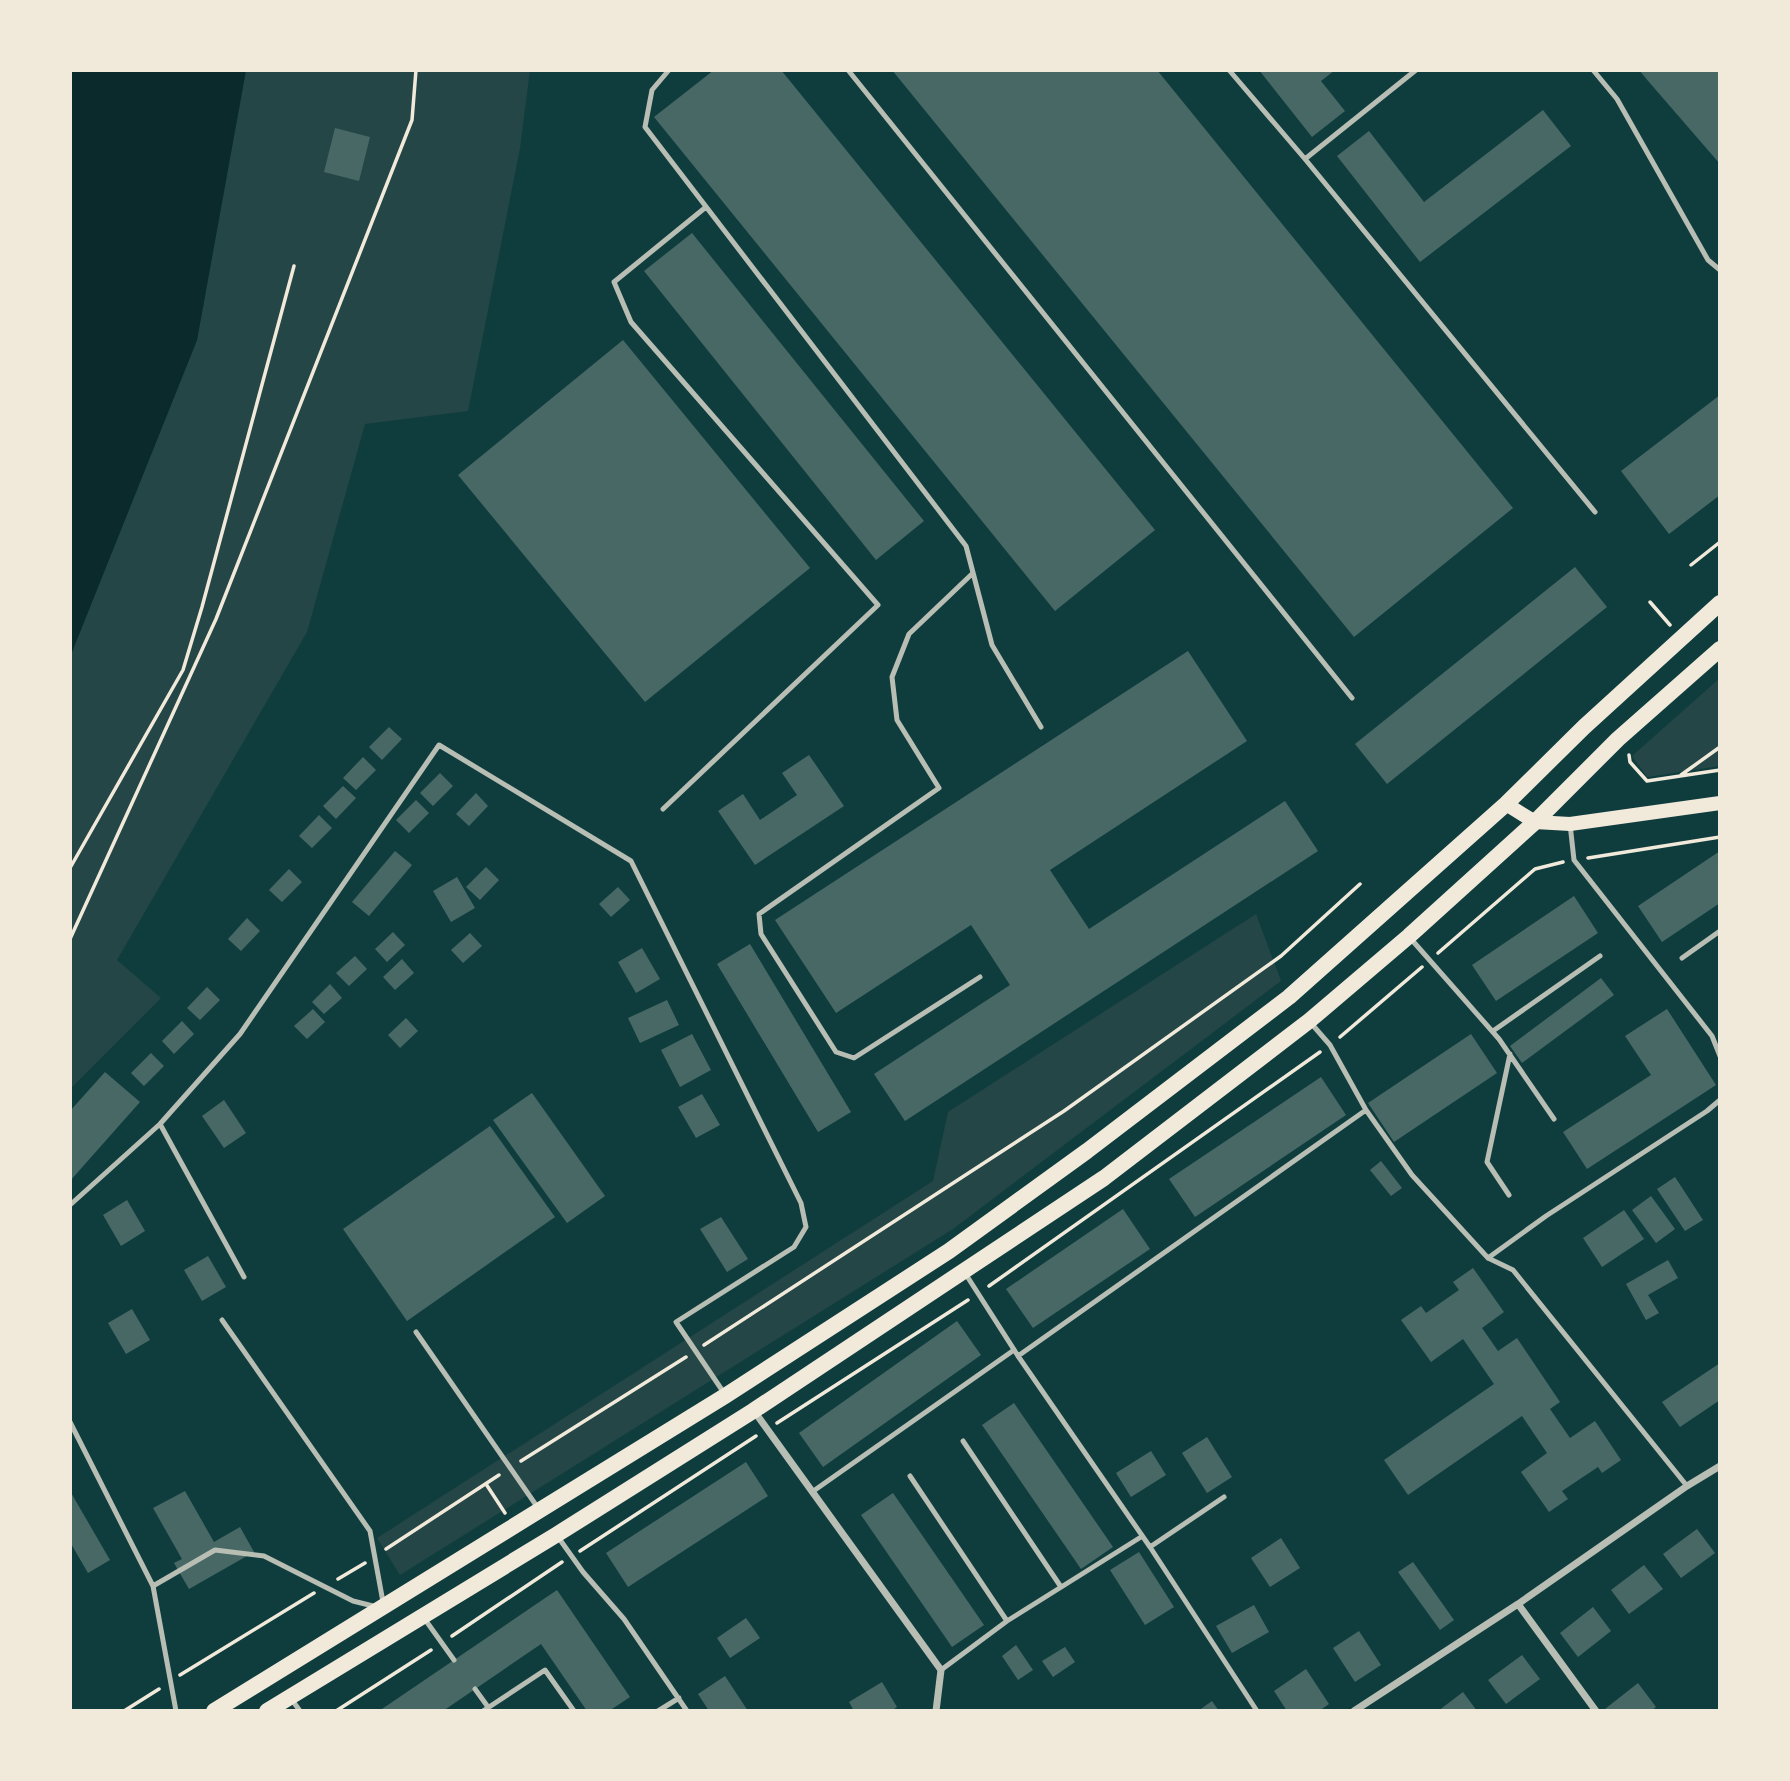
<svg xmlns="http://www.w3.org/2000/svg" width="1790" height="1781" font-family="'Fira Sans Condensed',sans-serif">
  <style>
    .green { fill: #244646 }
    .water { fill: #0a2a2b }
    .building { fill: #486865 }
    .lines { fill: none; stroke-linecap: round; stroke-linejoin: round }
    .path { stroke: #f1e9da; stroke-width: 3.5 }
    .service { stroke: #b8beb3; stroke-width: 5 }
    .minor { stroke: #b8beb3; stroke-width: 7 }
    .secondary { stroke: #f1e9da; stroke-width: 14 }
    .primary { stroke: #f1e9da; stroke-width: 16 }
  </style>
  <rect width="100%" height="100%" fill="#0f3d3e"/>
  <!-- green -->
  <path class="green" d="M246,70H530L520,148L468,411L365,424L307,632L117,960L161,998L70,1089V657L197,340Z
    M1720,678V766L1647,777L1632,756Z
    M1256,914L1281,981L953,1229L400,1575L377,1538L933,1181L948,1112Z"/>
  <!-- water -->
  <path class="water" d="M70,70H246L197,340L70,657Z"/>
  <!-- building -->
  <path class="building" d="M714,70H781L1155,530L1055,611L654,117Z
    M892,70H1157L1513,508L1354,637Z
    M1259,70H1335L1321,81L1345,111L1312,137Z
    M1639,70H1720V164L1649,82Z
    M1543,110L1571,146L1420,262L1337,156L1369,131L1424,202Z
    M335,128L370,137L359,181L324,172Z
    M692,233L924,521L876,560L644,271Z
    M623,340L810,568L645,702L458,475Z
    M1720,395V495L1669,534L1621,471Z
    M1575,567L1607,607L1387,784L1355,744Z
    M1188,651L1247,741L1050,870L1089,929L1285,801L1318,851L905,1121L874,1074L1010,985L971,925L836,1013L775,920Z
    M389,727L402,739L382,760L369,747Z
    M809,755L844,806L755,865L718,811L743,794L760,820L797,795L782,773Z
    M363,757L376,770L356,790L343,778Z
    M440,773L453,786L433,806L420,793Z
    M343,786L356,798L336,819L323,806Z
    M476,793L488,806L469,826L456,814Z
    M416,800L429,813L409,833L396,820Z
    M319,815L332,828L312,848L299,836Z
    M395,851L412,865L369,916L352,902Z
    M1720,851V903L1662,942L1638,906Z
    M486,867L499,880L480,900L466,887Z
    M289,869L302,882L282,902L269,890Z
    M457,877L475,908L451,922L433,891Z
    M618,887L630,900L611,917L599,904Z
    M1574,896L1598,933L1496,1001L1472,965Z
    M247,918L260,931L241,951L228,939Z
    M393,932L405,945L387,962L375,949Z
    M470,933L482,946L463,963L451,950Z
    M750,944L851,1112L818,1132L717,964Z
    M642,948L660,979L636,993L618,962Z
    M355,956L367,969L349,986L336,973Z
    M402,959L414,973L395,990L383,977Z
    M1601,978L1614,995L1522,1063L1510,1046Z
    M330,984L342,998L324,1014L312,1002Z
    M207,987L220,1000L200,1020L187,1008Z
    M667,1000L679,1025L640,1043L628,1018Z
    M313,1009L325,1022L307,1039L294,1026Z
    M1667,1009L1716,1085L1587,1169L1563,1132L1651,1075L1625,1036Z
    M406,1018L418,1031L400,1048L388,1035Z
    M182,1021L194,1034L174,1054L162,1041Z
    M692,1034L711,1070L680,1087L661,1050Z
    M1471,1034L1497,1073L1394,1142L1368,1103Z
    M151,1053L164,1066L144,1086L131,1073Z
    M105,1072L140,1102L70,1181V1111Z
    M1321,1077L1346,1115L1195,1217L1169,1179Z
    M532,1093L605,1196L567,1223L493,1120Z
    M702,1094L720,1125L696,1138L678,1107Z
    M224,1100L246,1133L224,1148L202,1116Z
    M490,1126L555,1217L407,1321L343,1229Z
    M1381,1161L1402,1188L1391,1196L1370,1170Z
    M1675,1177L1703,1220L1685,1231L1657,1189Z
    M1651,1196L1675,1229L1656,1243L1632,1210Z
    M127,1200L145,1231L121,1246L103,1215Z
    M1123,1209L1150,1249L1033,1328L1006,1289Z
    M1624,1210L1644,1239L1602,1267L1583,1238Z
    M721,1217L748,1259L727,1272L700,1229Z
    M208,1256L226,1287L202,1301L184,1270Z
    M1668,1260L1678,1278L1648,1295L1659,1313L1646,1320L1626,1284Z
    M1473,1268L1504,1312L1482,1328L1498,1351L1517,1338L1560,1402L1550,1409L1570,1438L1595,1421L1621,1460L1602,1473L1598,1467L1562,1491L1568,1499L1549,1512L1521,1472L1547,1453L1522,1416L1408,1495L1384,1460L1494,1384L1463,1339L1431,1362L1401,1320L1421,1306L1426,1313L1459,1290L1453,1282Z
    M132,1309L150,1340L126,1354L108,1323Z
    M957,1321L981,1355L823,1467L799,1433Z
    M1720,1363V1400L1680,1427L1662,1402Z
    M1014,1403L1113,1547L1081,1569L982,1425Z
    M1207,1437L1232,1477L1207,1493L1182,1453Z
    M1151,1451L1166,1475L1131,1497L1116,1473Z
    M746,1462L768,1496L628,1587L606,1553Z
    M70,1491L110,1560L88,1573L70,1542Z
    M185,1491L214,1542L240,1527L254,1552L189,1589L174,1563L182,1559L153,1508Z
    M893,1493L984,1625L952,1647L861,1515Z
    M1697,1529L1715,1553L1681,1578L1663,1554Z
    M1281,1538L1300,1568L1270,1587L1251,1558Z
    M1139,1552L1174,1607L1145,1625L1110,1570Z
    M1413,1562L1454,1620L1440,1630L1398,1572Z
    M1644,1565L1663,1589L1629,1614L1611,1590Z
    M557,1590L630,1697L609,1711H587L541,1644L443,1711H379Z
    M1254,1605L1269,1632L1232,1653L1216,1626Z
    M1593,1607L1611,1631L1578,1657L1560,1633Z
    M746,1618L760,1638L730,1658L717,1638Z
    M1359,1631L1381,1665L1355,1682L1333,1648Z
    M1016,1645L1033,1670L1018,1680L1002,1656Z
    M1065,1647L1075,1662L1053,1677L1042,1661Z
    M1522,1655L1540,1679L1506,1704L1488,1680Z
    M1306,1669L1329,1704L1319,1711H1287L1274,1691Z
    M725,1676L748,1711H709L698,1694Z
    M882,1682L897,1707L891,1711H854L849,1702Z
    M1638,1683L1656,1707L1651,1711H1606L1605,1709Z
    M1463,1692L1477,1711H1438Z
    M1212,1701L1219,1711H1198Z"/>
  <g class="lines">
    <!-- path -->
    <path class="path" d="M1691,565L1720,542
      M1650,602L1670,625
      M1629,755L1630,762L1647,781L1720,770
      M1681,775L1720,747
      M1588,858L1720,837
      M70,868L183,670L202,607L294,266
      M70,939L216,619L412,120L416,70
      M1438,953L1535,869L1563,862
      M1340,1037L1422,967
      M989,1286L1320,1052
      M704,1345L1064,1111L1281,956L1360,884
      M777,1423L968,1300
      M521,1461L686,1357
      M486,1484L505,1513
      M386,1549L499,1475
      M580,1551L756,1436
      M338,1579L365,1563
      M452,1636L562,1562
      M180,1675L314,1593
      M124,1711L159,1689
      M336,1711L431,1650"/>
    <!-- service -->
    <path class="service" d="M669,70L652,90L645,127L966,546L992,645L1041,727
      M848,70L1352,698
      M1229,70L1305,159L1416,70
      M1593,70L1617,99L1708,260L1720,270
      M1305,159L1595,512
      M973,573L909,634L892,677L897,720L939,788L759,914L761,934L836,1052L854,1058L980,977
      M663,809L878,605L631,322L614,282L706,207
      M1570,824L1574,860L1712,1036L1720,1056
      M1411,939L1499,1039L1554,1119
      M1682,958L1720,931
      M1310,1022L1330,1045L1366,1110L1412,1175L1488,1258L1513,1270L1687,1486
      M1493,1031L1600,956
      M160,1124L244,1277
      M1509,1195L1487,1162L1510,1054
      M70,1205L160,1124L240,1034L439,745L631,861L801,1203L806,1227L794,1247L676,1322L724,1393
      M1488,1258L1546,1216L1707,1111L1720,1100
      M965,1273L1018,1356L1150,1547L1257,1711
      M222,1320L370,1531L383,1602
      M416,1332L538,1508
      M1018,1356L1366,1110
      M70,1422L153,1586L176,1711
      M963,1441L1061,1587
      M910,1476L1007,1621
      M812,1492L1014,1350
      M558,1537L583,1572L624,1619L687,1711
      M1150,1547L1224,1497
      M153,1586L215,1550L264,1556L353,1601L377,1607
      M424,1618L454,1660
      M941,1670L1007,1621L1141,1537
      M475,1689L488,1707
      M292,1700L300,1711
      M483,1711L545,1670L574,1711
      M658,1711L679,1698"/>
    <!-- minor -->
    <path class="minor" d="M754,1411L941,1670L936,1711
      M1518,1604L1596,1711
      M1354,1711L1518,1604L1687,1486L1720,1466"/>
    <!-- secondary -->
    <path class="secondary" d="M1506,804L1535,822L1570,824L1720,803"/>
    <!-- primary -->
    <path class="primary" d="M214,1711L725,1396L949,1251L1087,1151L1289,997L1506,804L1584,727L1720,603
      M267,1711L556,1535L753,1411L1104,1178L1309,1021L1409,936L1535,822L1618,739L1720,649"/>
  </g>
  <!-- border -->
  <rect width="1790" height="1781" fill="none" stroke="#f1e9da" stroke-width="144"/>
</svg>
